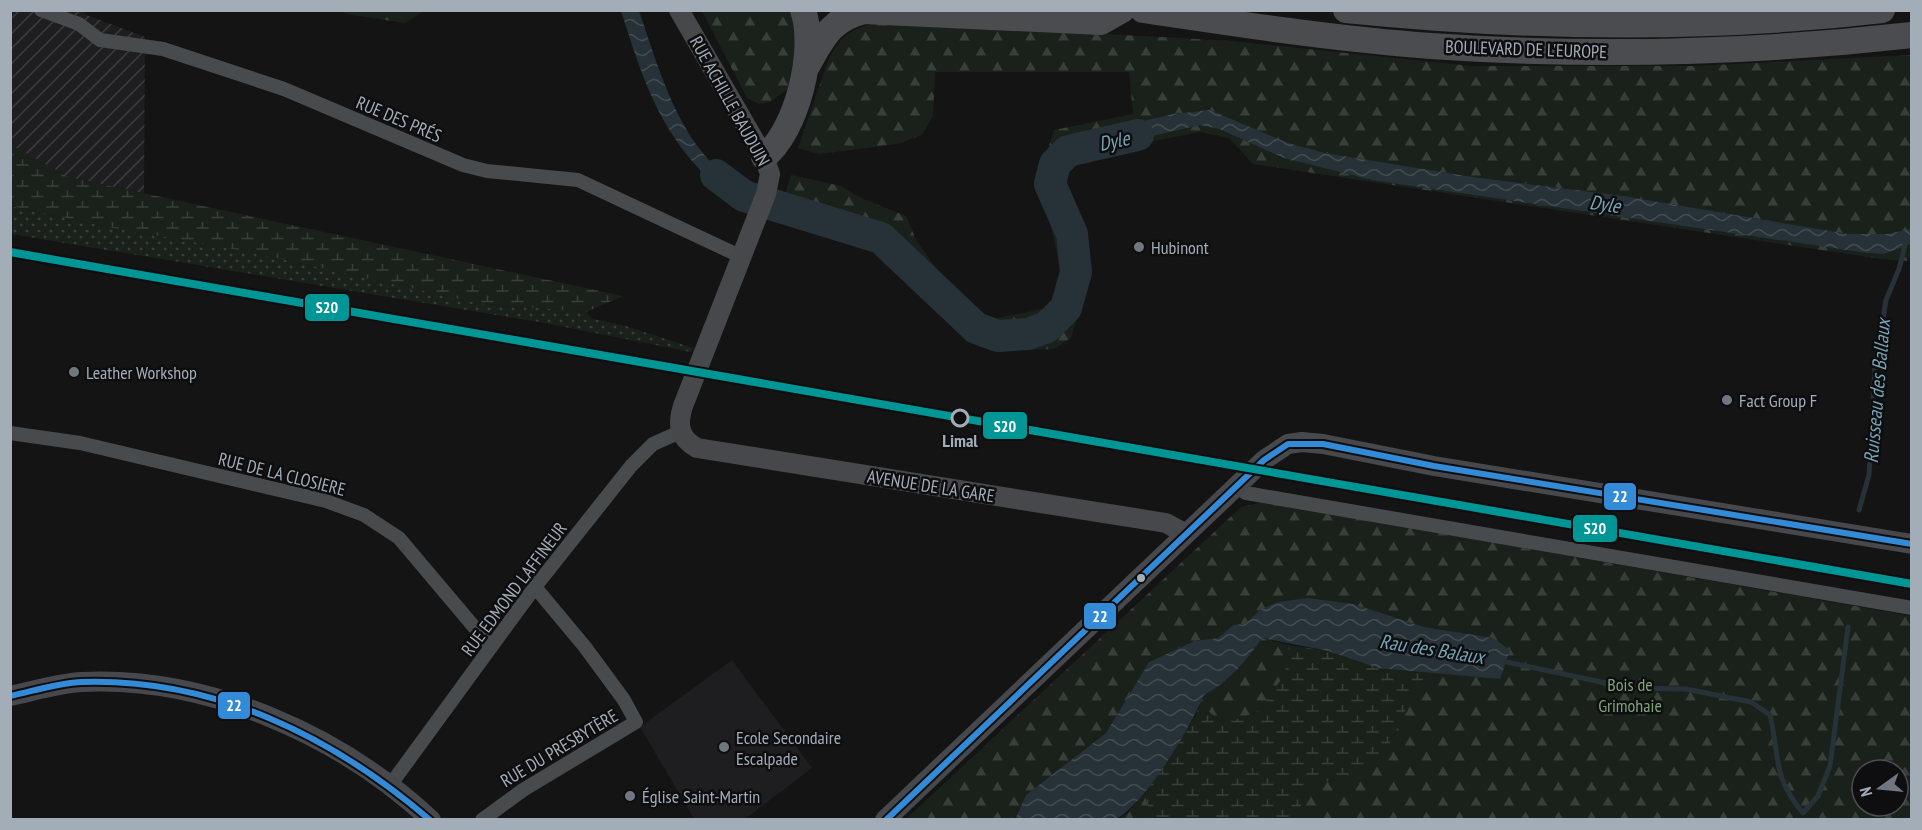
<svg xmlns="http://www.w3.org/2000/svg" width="1922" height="830" font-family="'PT Sans Narrow',sans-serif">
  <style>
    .built { fill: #1e1e20 }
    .industrial { fill: url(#industrial-furrows) }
    .grass { fill: url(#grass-dots) }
    .forest { fill: url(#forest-firs); fill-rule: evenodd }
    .wetland { fill: url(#wetland-marsh) }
    .water { fill: url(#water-waves) }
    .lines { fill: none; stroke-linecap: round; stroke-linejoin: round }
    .stream { stroke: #263237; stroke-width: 5 }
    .river { stroke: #263237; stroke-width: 32 }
    .street { stroke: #484b4d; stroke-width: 14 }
    .secondary { stroke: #46484b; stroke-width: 20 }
    .highway { stroke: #4a4c4f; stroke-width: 26 }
    .bus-1-casing { stroke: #0e0e10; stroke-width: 10 }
    .bus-1 { stroke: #338bd7; stroke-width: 6 }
    .rail-1-casing { stroke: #0e0e10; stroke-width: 12 }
    .rail-1 { stroke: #009696; stroke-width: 8 }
    .poi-dot { fill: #71777e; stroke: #0e0e10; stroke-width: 2 }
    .stop-dot { fill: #0e0e10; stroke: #a3adb7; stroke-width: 3 }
    .bus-dot { fill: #a3adb7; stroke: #0e0e10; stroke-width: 2 }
    .labels { text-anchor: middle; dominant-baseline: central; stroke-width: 5; stroke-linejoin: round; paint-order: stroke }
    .street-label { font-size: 18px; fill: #a3adb7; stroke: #0e0e10 }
    .poi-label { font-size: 18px; fill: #a3adb7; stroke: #0e0e10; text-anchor: start }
    .stop-label { font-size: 18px; font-weight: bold; fill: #a3adb7; stroke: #0e0e10 }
    .park-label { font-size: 18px; fill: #7ea378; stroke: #0e0e10 }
    .water-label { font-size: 20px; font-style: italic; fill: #77a4b5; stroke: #0e0e10 }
    .line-badge { stroke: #0e0e10; stroke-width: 2 }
    .badge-label { font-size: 16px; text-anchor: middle; font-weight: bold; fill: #fff }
  </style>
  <defs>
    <pattern id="industrial-furrows" width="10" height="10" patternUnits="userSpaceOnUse" patternTransform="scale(1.5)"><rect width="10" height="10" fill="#1e1e20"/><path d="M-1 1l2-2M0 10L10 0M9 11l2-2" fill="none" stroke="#3c3c3e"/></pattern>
    <pattern id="grass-dots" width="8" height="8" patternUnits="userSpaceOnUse" patternTransform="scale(1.5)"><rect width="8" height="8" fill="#1a211a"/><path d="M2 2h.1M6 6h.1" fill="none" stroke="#383f39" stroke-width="1.8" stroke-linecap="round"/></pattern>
    <pattern id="forest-firs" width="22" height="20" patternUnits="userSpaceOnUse" patternTransform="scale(1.5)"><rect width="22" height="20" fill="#1a211a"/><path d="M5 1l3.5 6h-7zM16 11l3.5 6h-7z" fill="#383f39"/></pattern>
    <pattern id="wetland-marsh" width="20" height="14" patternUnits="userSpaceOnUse" patternTransform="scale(1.5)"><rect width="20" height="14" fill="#1a211a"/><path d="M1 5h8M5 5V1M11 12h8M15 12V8" fill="none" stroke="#383f39"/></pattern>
    <pattern id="water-waves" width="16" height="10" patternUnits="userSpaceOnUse" patternTransform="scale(1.5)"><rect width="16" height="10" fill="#263237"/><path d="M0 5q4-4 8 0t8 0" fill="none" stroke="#424d52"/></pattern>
  </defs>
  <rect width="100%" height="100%" fill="#141414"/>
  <!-- built -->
  <path class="built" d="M732,660L812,768L745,819H694L640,727Z"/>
  <!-- industrial -->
  <path class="industrial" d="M11,11H85L84,14L145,37L144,193L68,177L11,145Z"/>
  <!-- grass -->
  <path class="grass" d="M10,206L108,227L250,252L477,303L586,312L593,319L626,326L693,348L691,352L545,323L11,234Z"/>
  <!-- forest -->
  <path class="forest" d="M341,11H424L405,23L346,14Z
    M702,11H796L802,43L788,89L770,102L759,104L747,98Z
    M889,22L1232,41L1471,66H1695L1911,55V229L1886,234H1848L1624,196L1473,177L1325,153L1288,143L1210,110L1173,114L1100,131L1097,149L1200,125L1219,129L1284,158L1372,180L1867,253L1884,254L1911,244V257L1907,261L1881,259L1253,164L1229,138L1200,132L1107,150L1068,168L1062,184L1086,286L1071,338L1054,349L1026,350L996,347L972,335L887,255L777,222L791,175L841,186L861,198L906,216L916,240L945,281L952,296L988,320L1043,309L1061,298L1062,278L1040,174L1054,130L1133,114L1129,72H935L933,116L922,135L897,144L819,154L798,148C805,128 811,109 818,90C832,48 839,25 889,22Z
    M1263,502L1911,616V819H1301V801L1315,785L1366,770L1384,755L1416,689L1429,672L1500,679L1493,638L1424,627L1394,618L1261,609L1245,624L1233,625L1218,638L1194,641L1149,662L1106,733L1026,795L1014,819L905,820L1241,507ZM1862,770H1898V806H1862Z
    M1262,638L1288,645V663L1281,680L1259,711L1241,718L1221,721L1202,707L1204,695C1228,683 1247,660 1262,638Z
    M1144,793L1148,805L1145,819L1116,820L1128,813Z"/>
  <!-- wetland -->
  <path class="wetland" d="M11,145L68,177L623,296L586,312L477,303L250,252L108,227L11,206Z
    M1288,645L1328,651L1378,668L1429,672L1416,689L1384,755L1366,770L1315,785L1301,801V819H1145L1148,805L1144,793L1195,717L1204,695L1202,707L1221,721L1241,718L1259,711L1281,680L1288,663Z"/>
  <!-- water -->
  <path class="water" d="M621,11H639C662,77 683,161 753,192L749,205C732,202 719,189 707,177C657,127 642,76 621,11Z
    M1210,110L1288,143L1325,153L1473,177L1624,196L1848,234H1886L1911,229V244L1884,254L1867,253L1372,180L1284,158L1219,129L1200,125L1096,149L1100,131L1173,114Z
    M1307,598L1353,604L1424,627L1493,638L1510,650L1500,679L1378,668L1328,651L1262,638C1247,660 1229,682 1204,695C1190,728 1146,803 1116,819H1015L1026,795L1106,733L1149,662L1194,641L1218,638L1233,625L1245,624L1261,609L1279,602Z"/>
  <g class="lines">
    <!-- stream -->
    <path class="stream" d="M1859,510L1869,475L1875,368L1886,300L1899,269L1906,241
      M1502,661L1629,688L1686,689L1751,702L1770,715C1780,758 1772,776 1803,813L1818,796L1830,766L1848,627"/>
    <!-- river -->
    <path class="river" d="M716,175L744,196L881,238L976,328L998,336L1028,334L1047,327L1066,308L1076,272L1072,234L1050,184L1055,164L1068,151L1138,135"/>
    <!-- street -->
    <path class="street" d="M41,10L79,24L100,40L163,49L284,89L463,165L487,171L578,180L742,257
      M10,433L80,443L326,501L364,515L399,538L491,647
      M1236,487L1246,493L1912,608
      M391,784L535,587L631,466L653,444L680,432
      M482,820L523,790L636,722L624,700L585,647L535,587"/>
    <!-- secondary -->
    <path class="secondary" d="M679,10L764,157L770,174L766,194L683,406C677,425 679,438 697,448L1166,523L1186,534
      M10,696C34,691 59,683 82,682C208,676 340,735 431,820
      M885,820L1264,460L1288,444L1302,442L1323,444L1434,466L1912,544"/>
    <!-- highway -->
    <path class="highway" d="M1143,10C1238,24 1334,39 1431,46C1591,57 1752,53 1912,35
      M1346,10C1524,28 1704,31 1882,10
      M806,68C822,40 830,19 864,11L1101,22L1122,10
      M764,157C797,131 817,50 803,10"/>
    <!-- bus-1 casing -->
    <g class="bus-1-casing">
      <path id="bus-1" d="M10,696C34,691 58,683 82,682C214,678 332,736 430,820
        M886,820L1264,460L1288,444H1323L1434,466L1912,544"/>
    </g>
    <!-- bus-1 -->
    <use href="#bus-1" class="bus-1"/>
    <!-- rail-1 casing -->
    <g class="rail-1-casing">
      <path id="rail-1" d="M10,252L1912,584"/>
    </g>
    <!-- rail-1 -->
    <use href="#rail-1" class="rail-1"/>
  </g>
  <!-- markers -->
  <g class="poi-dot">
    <circle cx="1139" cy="247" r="6"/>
    <circle cx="74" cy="372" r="6"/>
    <circle cx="1727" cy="400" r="6"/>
    <circle cx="724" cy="747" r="6"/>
    <circle cx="630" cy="796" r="6"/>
  </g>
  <circle class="stop-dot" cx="960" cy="418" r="8"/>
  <circle class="bus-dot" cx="1141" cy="578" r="5"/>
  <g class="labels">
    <!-- street labels -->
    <g class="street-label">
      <text transform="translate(1526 49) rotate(2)">BOULEVARD DE L'EUROPE</text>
      <text transform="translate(730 101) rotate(61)">RUE ACHILLE BAUDUIN</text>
      <text transform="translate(399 119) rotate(23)">RUE DES PRÉS</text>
      <text transform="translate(282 474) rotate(14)">RUE DE LA CLOSIERE</text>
      <text transform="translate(931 486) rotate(9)">AVENUE DE LA GARE</text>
      <text transform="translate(514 589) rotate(-53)">RUE EDMOND LAFFINEUR</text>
      <text transform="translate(559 748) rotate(-31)">RUE DU PRESBYTÈRE</text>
    </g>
    <!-- poi labels -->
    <g class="poi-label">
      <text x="1151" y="247">Hubinont</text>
      <text x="86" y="372">Leather Workshop</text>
      <text x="1739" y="400">Fact Group F</text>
      <text x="736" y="737">Ecole Secondaire<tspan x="736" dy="21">Escalpade</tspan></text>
      <text x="642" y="796">Église Saint-Martin</text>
    </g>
    <!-- stop labels -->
    <g class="stop-label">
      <text x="960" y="440">Limal</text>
    </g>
    <!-- park labels -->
    <g class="park-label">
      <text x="1630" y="684">Bois de<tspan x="1630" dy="21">Grimohaie</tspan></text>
    </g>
    <!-- water labels -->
    <g class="water-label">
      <text transform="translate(1114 141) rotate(-12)">Dyle</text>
      <text transform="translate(1605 204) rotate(8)">Dyle</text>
      <text transform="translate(1877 391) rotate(-85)">Ruisseau des Ballaux</text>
      <text transform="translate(1432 649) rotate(9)">Rau des Balaux</text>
    </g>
  </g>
  <g class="line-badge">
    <rect x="304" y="293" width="46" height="29" rx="6" fill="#009696"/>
    <rect x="982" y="411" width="46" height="29" rx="6" fill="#009696"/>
    <rect x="1603" y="482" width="34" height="29" rx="6" fill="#338bd7"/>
    <rect x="1572" y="514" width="46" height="29" rx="6" fill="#009696"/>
    <rect x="1083" y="602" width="34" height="28" rx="6" fill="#338bd7"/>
    <rect x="217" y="691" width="34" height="29" rx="6" fill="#338bd7"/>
  </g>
  <g class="badge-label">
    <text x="327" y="313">S20</text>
    <text x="1005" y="432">S20</text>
    <text x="1620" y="502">22</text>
    <text x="1595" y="534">S20</text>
    <text x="1100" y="622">22</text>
    <text x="234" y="711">22</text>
  </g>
  <!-- border -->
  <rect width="1922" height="830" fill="none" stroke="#a3adb7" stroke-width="24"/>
  <!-- north arrow -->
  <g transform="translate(1880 788) rotate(255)"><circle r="28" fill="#0e0e10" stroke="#4a4e53" stroke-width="1.5"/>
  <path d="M0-4.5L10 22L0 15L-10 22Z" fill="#71777e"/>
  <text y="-9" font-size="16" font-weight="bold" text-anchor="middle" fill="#a3adb7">N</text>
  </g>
</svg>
